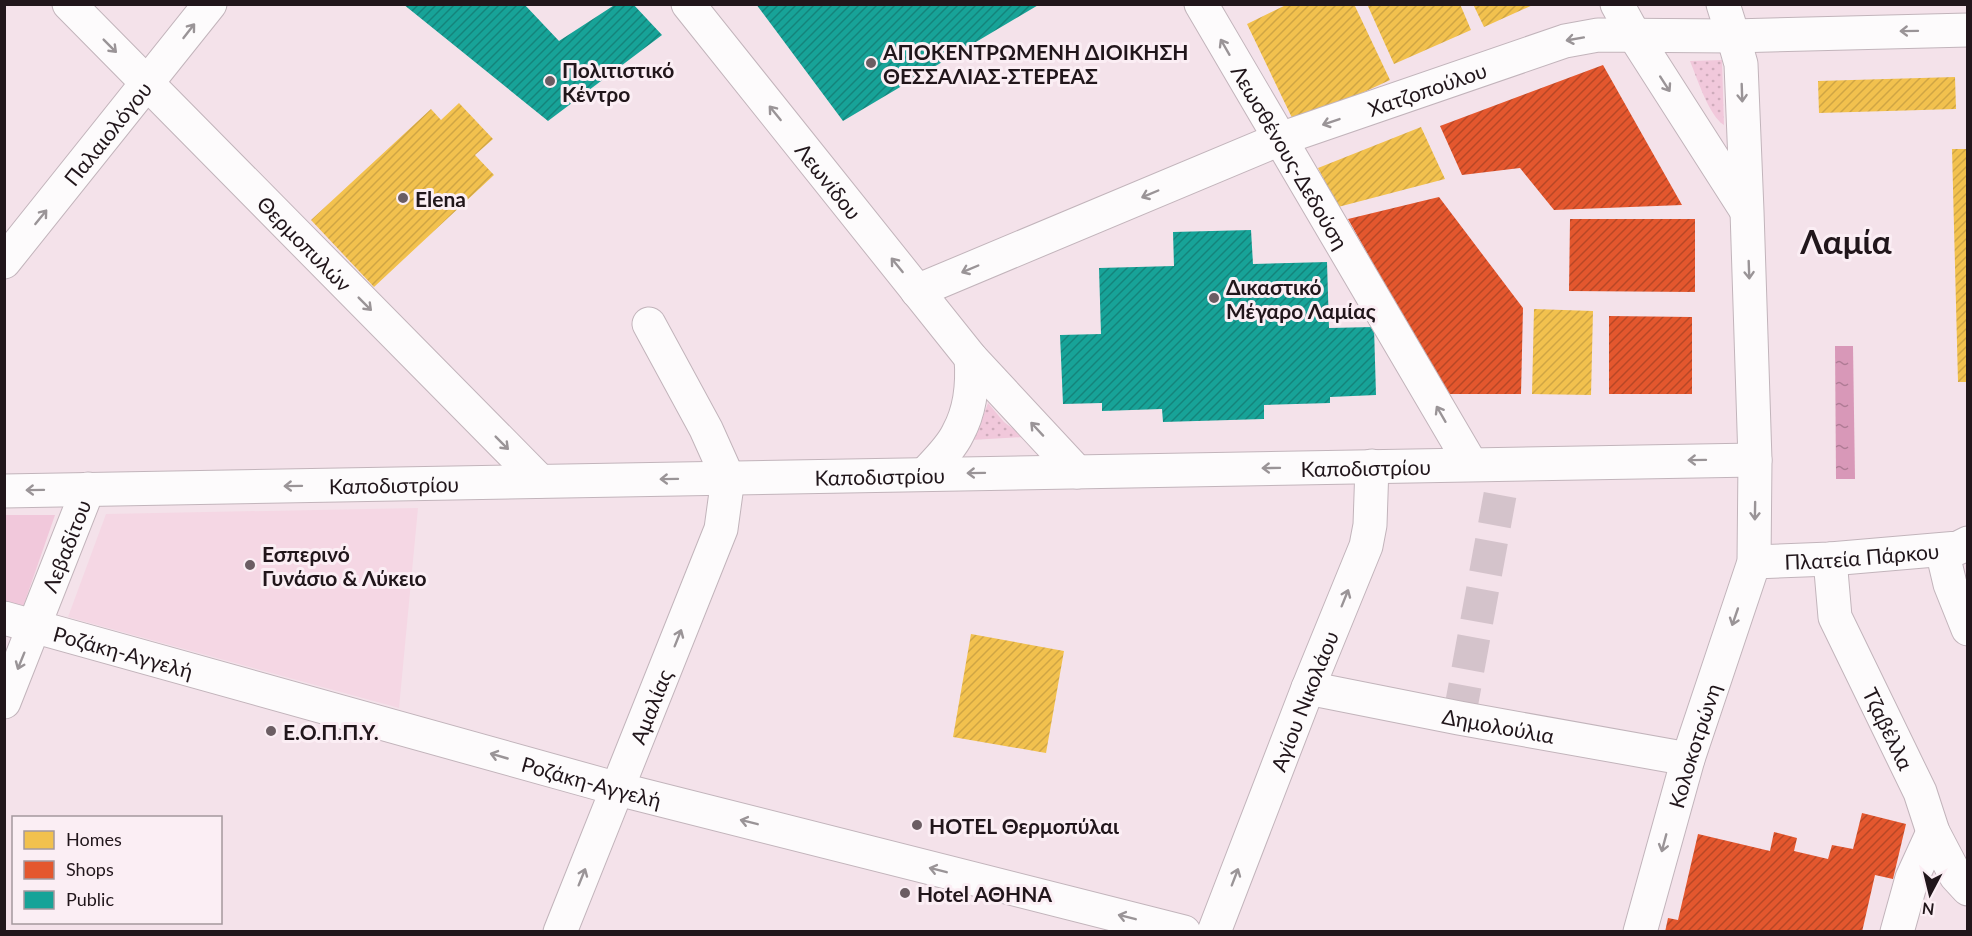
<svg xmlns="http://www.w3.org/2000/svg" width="1972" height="936" font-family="Lato,sans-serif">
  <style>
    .built { fill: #f5d7e4 }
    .grass { fill: url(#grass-dots) }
    .park { fill: #f1c8db }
    .water { fill: url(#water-ripples) }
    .homes { fill: url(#homes-hatch) }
    .shops { fill: url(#shops-hatch) }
    .public { fill: url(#public-hatch) }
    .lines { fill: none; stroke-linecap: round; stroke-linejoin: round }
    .street-tunnel { stroke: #d4c3cb; stroke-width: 33; stroke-dasharray: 33 16; stroke-linecap: butt }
    .street-casing { stroke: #c2b4bb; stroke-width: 35 }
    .secondary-casing { stroke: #c2b4bb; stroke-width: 35 }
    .street { stroke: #fdfbfc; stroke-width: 33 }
    .secondary { stroke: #fdfbfc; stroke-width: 33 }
    .oneway { stroke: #9a9497 }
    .poi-dot { fill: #6b5d63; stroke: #fbeef4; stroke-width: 2 }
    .labels { text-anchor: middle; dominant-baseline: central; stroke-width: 6; stroke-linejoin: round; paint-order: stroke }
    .poi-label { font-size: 21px; font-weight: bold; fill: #21161b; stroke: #fbeef4; text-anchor: start }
    .street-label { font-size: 21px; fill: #21161b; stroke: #fbeef4 }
    .town-label { font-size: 33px; font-weight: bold; fill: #21161b; stroke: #fbeef4 }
  </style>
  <defs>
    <pattern id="grass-dots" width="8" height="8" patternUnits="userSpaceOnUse" patternTransform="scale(1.5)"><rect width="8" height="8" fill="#f1c8db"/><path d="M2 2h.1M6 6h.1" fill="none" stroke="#ceabbb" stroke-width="1.8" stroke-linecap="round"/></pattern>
    <pattern id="water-ripples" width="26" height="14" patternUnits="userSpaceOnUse" patternTransform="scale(1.5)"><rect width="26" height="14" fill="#d898b8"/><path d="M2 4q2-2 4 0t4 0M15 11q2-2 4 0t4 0" fill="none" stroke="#af7b95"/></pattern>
    <pattern id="homes-hatch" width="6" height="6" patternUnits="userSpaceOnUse" patternTransform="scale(1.5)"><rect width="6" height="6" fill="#f2c14e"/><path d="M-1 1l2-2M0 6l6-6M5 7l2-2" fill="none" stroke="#cfa544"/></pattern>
    <pattern id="shops-hatch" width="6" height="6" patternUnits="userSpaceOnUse" patternTransform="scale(1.5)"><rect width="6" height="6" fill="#e4572e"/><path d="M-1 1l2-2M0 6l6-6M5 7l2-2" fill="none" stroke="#b84726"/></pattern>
    <pattern id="public-hatch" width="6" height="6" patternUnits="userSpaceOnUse" patternTransform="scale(1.5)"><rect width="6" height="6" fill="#17a398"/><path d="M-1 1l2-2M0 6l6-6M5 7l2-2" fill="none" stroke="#14847b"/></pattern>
  </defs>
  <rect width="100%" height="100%" fill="#f4e2ea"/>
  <!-- built -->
  <path class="built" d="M418,508L399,708L68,617L106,514Z"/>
  <!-- grass -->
  <path class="grass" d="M1722,60L1724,125C1709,116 1697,78 1690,61Z
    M988,403L1004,422L1024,437L971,440L978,430Z"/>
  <!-- park -->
  <path class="park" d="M5,515H55L22,610L5,606Z"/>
  <!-- water -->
  <path class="water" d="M1835,346H1853L1855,479H1836Z"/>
  <!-- homes -->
  <path class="homes" d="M1288,4H1354L1390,80L1295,124L1247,24Z
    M1367,4H1460L1471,30L1394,64Z
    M1473,4H1535L1484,27Z
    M1955,77L1956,109L1819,113L1818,81Z
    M459,103L493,139L475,155L494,175L374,287L311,220L431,109L441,120Z
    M1421,127L1445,179L1338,207L1318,168Z
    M1952,149H1968V382H1958Z
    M1534,309L1593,311L1591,395L1532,394Z
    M971,634L1064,651L1046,753L953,737Z"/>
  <!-- shops -->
  <path class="shops" d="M1603,65L1682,205L1554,210L1520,168L1462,175L1440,126Z
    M1439,197L1523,308L1521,394H1446L1348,219Z
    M1570,219H1695V292L1569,291Z
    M1609,316L1692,317V394H1609Z
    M1862,813L1906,824L1893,879L1875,875L1862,932H1665L1668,918L1678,920L1698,834L1770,851L1774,832L1797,838L1794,851L1828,859L1832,845L1853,849Z"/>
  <!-- public -->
  <path class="public" d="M403,4H524L559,41L616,4H633L662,35L548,121Z
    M756,4H1040L843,121Z
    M1251,230L1253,264L1327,262L1329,328L1374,327L1376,395L1330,397V403L1264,405V419L1163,422L1162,409L1102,411V403L1063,404L1060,335L1101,334L1099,268L1174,266L1173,232Z"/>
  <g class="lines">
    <!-- street-tunnel -->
    <path class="street-tunnel" d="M1459,718L1500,495"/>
    <!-- street casing -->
    <g class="street-casing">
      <g id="street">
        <path id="s1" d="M1201,4L1471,464"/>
        <path d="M1723,4L1733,36"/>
        <path d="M1942,550L1950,584L1968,629"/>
        <path id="s2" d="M1830,559L1835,617L1920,792L1933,832L1956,876L1968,889"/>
        <path id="s3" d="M1754,562L1830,559L1958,548L1968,543"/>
        <path id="s4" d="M4,618L618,789L1184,932"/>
        <path id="s5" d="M1308,688L1459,718L1688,759"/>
        <path id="s6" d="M4,702L88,489"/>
        <path id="s7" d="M560,932L721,529L728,478L706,429L649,324"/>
        <path id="s8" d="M1214,932L1308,688L1366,546L1370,525L1372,466"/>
        <path d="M1897,932L1912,878L1933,832"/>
      </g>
    </g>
    <!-- secondary casing -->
    <g class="secondary-casing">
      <g id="secondary">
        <path id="s9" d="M69,4L540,481"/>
        <path id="s10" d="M688,4L971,358L1077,472"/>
        <path d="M1617,4L1634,35L1746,210"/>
        <path id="s11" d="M4,262L210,4"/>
        <path id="s12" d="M917,291L1280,139L1565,41L1598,35L1733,36L1968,30"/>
        <path d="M925,474C937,461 951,448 958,433C970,411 973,383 971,358"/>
        <path id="s13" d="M4,491L1755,460"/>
        <path id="s14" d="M1640,932L1688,759L1754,562L1755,460L1747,211L1741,64L1733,36"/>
      </g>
    </g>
    <!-- street -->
    <use href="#street" class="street"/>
    <!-- secondary -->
    <use href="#secondary" class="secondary"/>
  </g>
  <!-- one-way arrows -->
  <defs><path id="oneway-shaft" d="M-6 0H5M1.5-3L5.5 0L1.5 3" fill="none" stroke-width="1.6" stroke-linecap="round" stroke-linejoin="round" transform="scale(1.5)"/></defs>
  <g class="oneway">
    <use href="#oneway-shaft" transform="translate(189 31) rotate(-52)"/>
    <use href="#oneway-shaft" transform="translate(1909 31) rotate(179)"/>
    <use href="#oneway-shaft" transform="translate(1575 39) rotate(170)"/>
    <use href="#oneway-shaft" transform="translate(110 46) rotate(45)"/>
    <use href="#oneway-shaft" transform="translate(1225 47) rotate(-120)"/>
    <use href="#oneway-shaft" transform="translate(1665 84) rotate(57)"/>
    <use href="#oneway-shaft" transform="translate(1742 93) rotate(88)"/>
    <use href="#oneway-shaft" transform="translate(775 113) rotate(-129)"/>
    <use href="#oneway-shaft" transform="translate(1331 122) rotate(161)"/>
    <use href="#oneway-shaft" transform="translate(1150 194) rotate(157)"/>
    <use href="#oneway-shaft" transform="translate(41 217) rotate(-51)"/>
    <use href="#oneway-shaft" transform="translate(897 265) rotate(-129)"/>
    <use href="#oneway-shaft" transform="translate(970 269) rotate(157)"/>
    <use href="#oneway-shaft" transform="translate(1749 270) rotate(88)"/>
    <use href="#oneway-shaft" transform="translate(365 304) rotate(45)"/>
    <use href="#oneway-shaft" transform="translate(1441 414) rotate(-120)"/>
    <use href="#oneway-shaft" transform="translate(1037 429) rotate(-133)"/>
    <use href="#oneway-shaft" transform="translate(502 443) rotate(45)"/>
    <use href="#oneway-shaft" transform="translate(1697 460) rotate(179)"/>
    <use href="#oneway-shaft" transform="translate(1271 468) rotate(179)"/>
    <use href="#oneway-shaft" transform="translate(976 473) rotate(179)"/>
    <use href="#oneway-shaft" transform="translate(669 479) rotate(179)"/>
    <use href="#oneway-shaft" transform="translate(293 486) rotate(179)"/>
    <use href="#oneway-shaft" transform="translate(35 490) rotate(179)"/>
    <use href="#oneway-shaft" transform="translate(1755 511) rotate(91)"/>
    <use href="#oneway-shaft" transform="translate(1345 598) rotate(-68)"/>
    <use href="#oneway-shaft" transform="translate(1735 617) rotate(109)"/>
    <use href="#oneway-shaft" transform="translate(678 638) rotate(-68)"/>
    <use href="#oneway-shaft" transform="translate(21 661) rotate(112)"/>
    <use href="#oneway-shaft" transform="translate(499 756) rotate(-164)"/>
    <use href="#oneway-shaft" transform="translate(749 822) rotate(-166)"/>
    <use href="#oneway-shaft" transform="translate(1664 843) rotate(105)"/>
    <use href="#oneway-shaft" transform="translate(938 870) rotate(-166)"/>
    <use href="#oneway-shaft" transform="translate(582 877) rotate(-68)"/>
    <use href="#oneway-shaft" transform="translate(1235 877) rotate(-69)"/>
    <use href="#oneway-shaft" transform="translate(1127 917) rotate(-166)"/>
  </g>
  <!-- markers -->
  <g class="poi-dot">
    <circle cx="871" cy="63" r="6"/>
    <circle cx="550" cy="81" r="6"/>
    <circle cx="403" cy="198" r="6"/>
    <circle cx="1214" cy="298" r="6"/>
    <circle cx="250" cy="565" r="6"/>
    <circle cx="271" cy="731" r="6"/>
    <circle cx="917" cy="825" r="6"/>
    <circle cx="905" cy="893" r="6"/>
  </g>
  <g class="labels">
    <!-- poi labels -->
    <g class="poi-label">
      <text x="883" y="51">ΑΠΟΚΕΝΤΡΩΜΕΝΗ ΔΙΟΙΚΗΣΗ<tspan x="883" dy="24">ΘΕΣΣΑΛΙΑΣ-ΣΤΕΡΕΑΣ</tspan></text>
      <text x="562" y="69">Πολιτιστικό<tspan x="562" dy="24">Κέντρο</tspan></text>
      <text x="415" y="198">Elena</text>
      <text x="1226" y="286">Δικαστικό<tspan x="1226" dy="24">Μέγαρο Λαμίας</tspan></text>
      <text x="262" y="553">Εσπερινό<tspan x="262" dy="24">Γυνάσιο &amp; Λύκειο</tspan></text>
      <text x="283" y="731">Ε.Ο.Π.Π.Υ.</text>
      <text x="929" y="825">HOTEL Θερμοπύλαι</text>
      <text x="917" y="893">Hotel ΑΘΗΝΑ</text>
    </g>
    <!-- street labels -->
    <g class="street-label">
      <text stroke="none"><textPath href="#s12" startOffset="549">Χατζοπούλου</textPath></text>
      <text stroke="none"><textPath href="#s11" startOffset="165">Παλαιολόγου</textPath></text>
      <text stroke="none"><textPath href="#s1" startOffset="177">Λεωσθένους-Δεδούση</textPath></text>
      <text stroke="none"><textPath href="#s10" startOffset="226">Λεωνίδου</textPath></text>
      <text stroke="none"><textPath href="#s9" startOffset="336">Θερμοπυλών</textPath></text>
      <text stroke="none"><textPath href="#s13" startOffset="1362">Καποδιστρίου</textPath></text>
      <text stroke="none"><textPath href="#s13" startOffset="876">Καποδιστρίου</textPath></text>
      <text stroke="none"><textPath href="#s13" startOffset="390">Καποδιστρίου</textPath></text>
      <text stroke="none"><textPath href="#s6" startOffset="168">Λεβαδίτου</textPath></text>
      <text stroke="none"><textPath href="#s3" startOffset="108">Πλατεία Πάρκου</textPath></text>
      <text stroke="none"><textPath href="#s4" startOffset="124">Ροζάκη-Αγγελή</textPath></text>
      <text stroke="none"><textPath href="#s8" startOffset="248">Αγίου Νικολάου</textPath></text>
      <text stroke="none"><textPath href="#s7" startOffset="243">Αμαλίας</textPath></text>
      <text stroke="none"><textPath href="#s5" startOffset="194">Δημολούλια</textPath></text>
      <text stroke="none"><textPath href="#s2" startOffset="182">Τζαβέλλα</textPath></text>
      <text stroke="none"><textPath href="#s14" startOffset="194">Κολοκοτρώνη</textPath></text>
      <text stroke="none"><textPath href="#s4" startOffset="610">Ροζάκη-Αγγελή</textPath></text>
    </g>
    <!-- town labels -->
    <g class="town-label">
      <text x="1846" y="241">Λαμία</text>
    </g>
  </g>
  <!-- border -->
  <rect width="1972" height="936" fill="none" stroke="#21161b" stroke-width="12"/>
  <!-- legend -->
  <rect x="12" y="816" width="210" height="108" fill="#fbeef4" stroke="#a4989d" stroke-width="1.5"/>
  <rect x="24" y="831" width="30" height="18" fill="#f2c14e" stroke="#a4989d" stroke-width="1.5"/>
  <text x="66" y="846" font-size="18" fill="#21161b">Homes</text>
  <rect x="24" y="861" width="30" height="18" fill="#e4572e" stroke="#a4989d" stroke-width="1.5"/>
  <text x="66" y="876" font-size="18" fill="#21161b">Shops</text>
  <rect x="24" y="891" width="30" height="18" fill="#17a398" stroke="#a4989d" stroke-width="1.5"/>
  <text x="66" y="906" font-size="18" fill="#21161b">Public</text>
  <!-- north arrow -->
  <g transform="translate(1930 894) rotate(187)" stroke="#fbeef4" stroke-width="4.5" paint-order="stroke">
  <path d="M0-4.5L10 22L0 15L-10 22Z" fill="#21161b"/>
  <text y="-9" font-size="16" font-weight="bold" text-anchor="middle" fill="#21161b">N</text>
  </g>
</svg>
